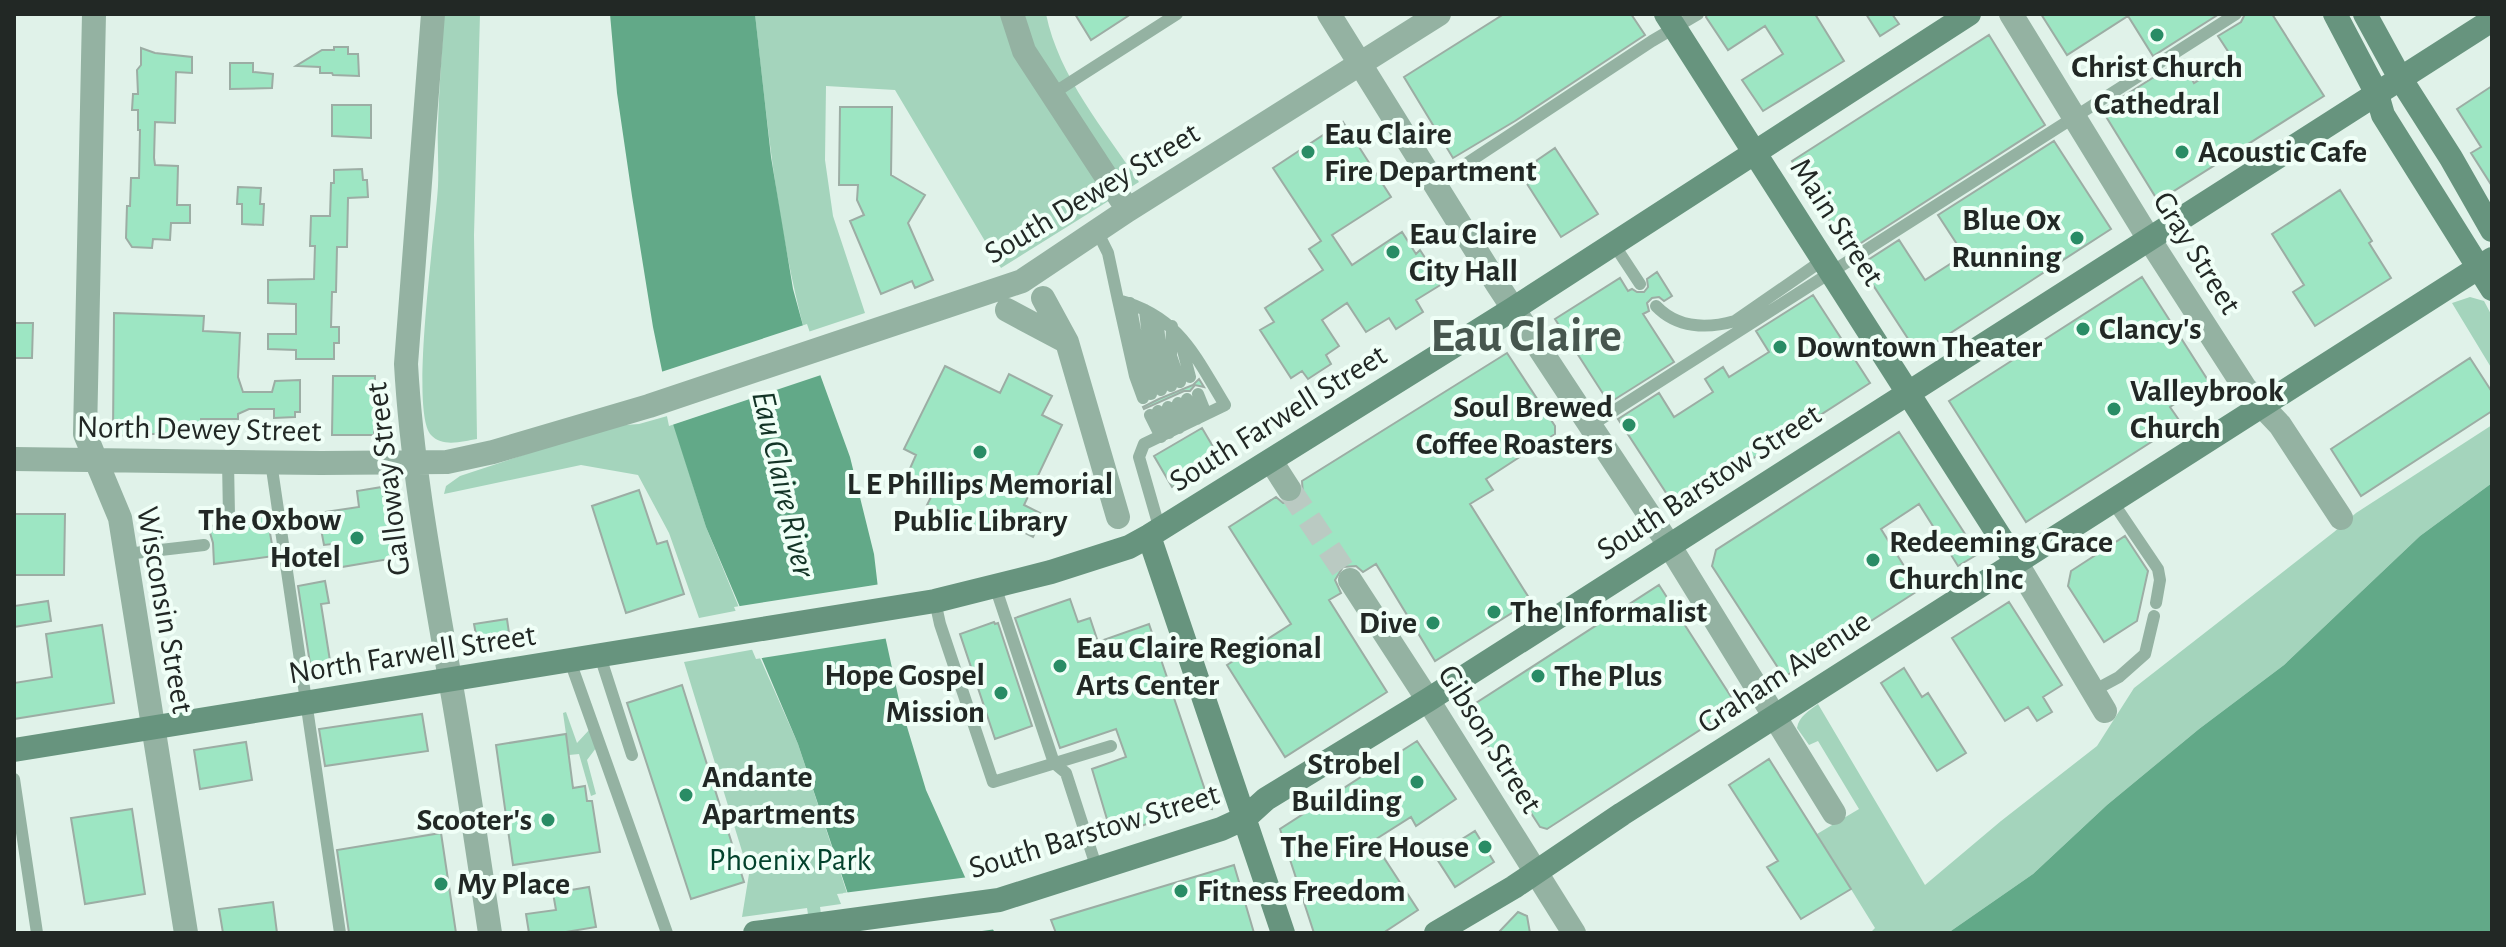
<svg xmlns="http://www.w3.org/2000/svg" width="2506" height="947" font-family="'Alegreya Sans',sans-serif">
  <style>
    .green { fill: #a4d4bc }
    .water { fill: #62a988 }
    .pier { fill: #e0f2e9 }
    .building { fill: #9de6c3; stroke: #9cada4; stroke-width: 2 }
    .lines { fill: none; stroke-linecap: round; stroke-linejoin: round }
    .street-tunnel { stroke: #bacac2; stroke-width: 24; stroke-dasharray: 24 12; stroke-linecap: butt }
    .lane { stroke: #94b2a2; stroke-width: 12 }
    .street { stroke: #94b2a2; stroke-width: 24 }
    .secondary { stroke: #67947e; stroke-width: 24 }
    .poi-dot { fill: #298c65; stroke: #f0fff7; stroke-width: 3 }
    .labels { text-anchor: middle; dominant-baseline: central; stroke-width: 8; stroke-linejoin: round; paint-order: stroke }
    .poi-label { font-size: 32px; font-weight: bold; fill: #222825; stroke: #f0fff7; text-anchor: start }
    .street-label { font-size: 32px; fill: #222825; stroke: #f0fff7 }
    .park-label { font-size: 32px; fill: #03422c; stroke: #f0fff7 }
    .water-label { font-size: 34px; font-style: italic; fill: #133426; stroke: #f0fff7 }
    .town-label { font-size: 48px; font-weight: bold; fill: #47574f; stroke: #f0fff7 }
  </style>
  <rect width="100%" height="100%" fill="#e0f2e9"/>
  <!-- green -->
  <path class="green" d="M444,14H480L474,235L477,439C463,441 443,448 431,435C409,411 436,227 438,186C439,165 437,145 438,124C439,88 442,51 444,14Z
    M755,14H1046C1059,77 1104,129 1139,182L1001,268L895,90L826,86L825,160L833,216L865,313L805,333C777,228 767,121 755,14Z
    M2470,297L2484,301L2492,316V369L2452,303Z
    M671,415L706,527L740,610L699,618L669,533L638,475L581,465L444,494L446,486L460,476L611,426L639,424Z
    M2492,425V483L2420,536L2284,665L2199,729L2107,805L2033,874L1948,933H1870L1875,928L1817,834L1859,809L1818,741L1809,745L1797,728C1799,716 1809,711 1818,704L1925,885L2001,821L2097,746L2134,688L2334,532L2356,513Z
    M756,649L798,744L847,893L837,894L841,904L820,907L824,933H811L807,908L742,917L749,874L684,662Z
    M566,712L577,743L590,729L596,748L587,760L596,794L591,796L579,754L569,755L563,713Z"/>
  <!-- water -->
  <path class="water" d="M610,14H755L771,157L793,289L805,333L850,457L874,554L882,622L899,700L926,790L969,886L995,933H861L798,744L706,527L673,424L653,327L632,196L617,93Z
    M2492,483V933H1948L2033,874L2107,805L2199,729L2284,665L2420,536Z"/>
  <!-- pier -->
  <path class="pier" d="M807,324L824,374L669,426L658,373Z
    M881,584L889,638L756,659L734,607Z
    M969,877L997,929L967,933H857L843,893Z"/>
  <!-- building -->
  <path class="building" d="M1075,14H1131L1091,40Z
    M1504,14H1631L1645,35L1515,121L1453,158L1404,77Z
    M1707,14H1815L1844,61L1763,111L1742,80L1783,54L1765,26L1728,50L1706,17Z
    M1866,14H1892L1899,24L1880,36Z
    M2041,14H2219L2153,56L2128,16L2067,55Z
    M2245,14H2272L2324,96L2158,201L2102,110L2181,60L2194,83L2233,59L2218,36L2241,22Z
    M1989,35L2045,125L1850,250L1847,248L1792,161Z
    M334,47H348V54H358L359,76L333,75L332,73H320V67L296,66L322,50H334Z
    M141,48L155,53L192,57V73L176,72L175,123L155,122L154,158L155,165L178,166L177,205H190V223H171L170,240L153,239L152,248L132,247L126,238L127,206H130L131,178H139L140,130H138V110H132L133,94H138L137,70L141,65Z
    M230,63H253V72L273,74L272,88L230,89Z
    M2492,86V186L2471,153L2481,147L2457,109Z
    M332,105H371V138L332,136Z
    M840,107H892L891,175L925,195L908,223L933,280L915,288L912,281L881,294L850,221L864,215L857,200L858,185H839Z
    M1343,122L1391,197L1332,235L1352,265L1402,232L1416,254L1420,250L1442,284L1416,300L1423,312L1396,329L1389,318L1366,332L1347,303L1322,320L1339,346L1326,355L1331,364L1308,379L1302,371L1291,378L1260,330L1274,322L1265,308L1323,270L1309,249L1321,241L1273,168Z
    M2054,141L2111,229L1918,354L1860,265L1899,240L1925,280L1964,255L1938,215Z
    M1555,148L1598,214L1561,237L1522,176L1539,165L1536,161Z
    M362,169L363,180H367L368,197L348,198L347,247H337L336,292H332L331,327H339V343H334V359H296V350L268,349V334H296V304L268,303V280L314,279L315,246H310L311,216H330L331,183H334V170Z
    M238,187L261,188L260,204H264L263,225L242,224V204H237Z
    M2340,190L2372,241L2369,243L2391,278L2315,326L2293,292L2304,285L2272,234Z
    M1657,272L1672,296L1664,301L1659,297L1652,298L1647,303L1649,311L1643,314L1674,362L1609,403L1555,319L1620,278L1628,291L1632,289L1637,292H1644L1648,287L1647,279Z
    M2142,277L2209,382L2170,407L2181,423L2026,522L1949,401Z
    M1813,295L1870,383L1676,508L1618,419L1659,393L1674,417L1713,392L1705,379L1723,367L1729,377L1769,352L1756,331Z
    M114,313L204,316L203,331L240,333L238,377L243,392H272L275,381L300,380V412H295V417L274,418V409H249L238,414V419H201V429L173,428V433L113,436Z
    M14,323H33L32,358H14Z
    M1507,353L1555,426V434L1486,479L1493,490L1470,504L1531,601L1435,661L1376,564L1363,572L1356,566L1343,567L1335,580L1341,593L1329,600L1387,692L1285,757L1227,665L1291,624L1229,527L1276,497L1283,503L1296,502L1303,495L1302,481Z
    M2470,358L2492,392V411L2361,496L2331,449Z
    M945,366L1000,393L1009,374L1052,396L1042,415L1062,425L1024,505L1044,515L1033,537L993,517L985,533L927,505L936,487L908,473L916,455L904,449Z
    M333,376H375L374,435H332Z
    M1199,379L1204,387L1195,385L1190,391H1184L1144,409L1143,407L1159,399L1193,385Z
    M1202,428L1215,450L1207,454L1212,464L1172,487L1154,456Z
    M1899,432L1978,554L1958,566L1919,504L1881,529L1919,590L1784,677L1712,566L1716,550Z
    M382,487L395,558L336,568L332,544L324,545L318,513L359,507L357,491Z
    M639,490L657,544L667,541L684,594L626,613L592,506Z
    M14,514H65L64,575H14Z
    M267,516L274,556L214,564L213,543L208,526L230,525L236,521Z
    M2125,536L2148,571L2137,621L2104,642L2068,586L2071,571Z
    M325,581L329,603L321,604L331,667L311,670L298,586Z
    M1659,585L1737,706L1547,829L1540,827L1465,710Z
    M1070,599L1078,622L1090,618L1098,642L1149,624L1206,793L1212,799V809L1196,807L1112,836L1092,769L1126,757L1116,729L1060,748L1015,618Z
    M48,601L51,621L14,627V606Z
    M2009,602L2062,685L2043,697L2052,712L2037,721L2028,707L2005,721L1952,638Z
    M507,619L510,640L478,645L474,624Z
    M994,622L995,624L998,623L1032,726L995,739L960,634Z
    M102,625L114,703L14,719V683L52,677L46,634Z
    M1904,668L1922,697L1928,693L1966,753L1937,771L1881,683Z
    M682,685L744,882L691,899L627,703Z
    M422,714L428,751L325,766L319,729Z
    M566,734L573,788L585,786L587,801H592L600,852L513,865L496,745Z
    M1417,741L1456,799L1416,826L1411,817L1373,841L1418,910L1383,933H1314L1280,829Z
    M246,742L252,780L200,789L194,750Z
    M1769,759L1851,889L1801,919L1767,867L1778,861L1729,785Z
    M132,809L145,894L85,904L71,818Z
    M1475,831L1494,862L1455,887L1435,856Z
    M441,833L456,933H349L337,850Z
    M1234,865L1254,933H1056L1051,920Z
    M589,887L596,927L560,933H529L526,914L556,910L553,893Z
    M273,902L277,933H223L219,909Z
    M1518,912L1527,916L1530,933H1498Z"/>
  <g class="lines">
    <!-- street-tunnel -->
    <path class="street-tunnel" d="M1289,489L1350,580"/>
    <!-- lane -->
    <path class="lane" d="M1052,94L1177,14
      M1434,185L1652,41L1698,14
      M1097,231L1108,253L1118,300C1179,316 1195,356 1225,405L1144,444L1139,457L1160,530
      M1613,243L1640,284
      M1118,300L1135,376L1143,398
      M1130,303L1143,373L1151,394
      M1656,306C1677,328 1707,329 1735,321L1823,260
      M1145,310L1151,365L1161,390
      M1157,317L1162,363L1171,386
      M1172,326L1171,356L1180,382
      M1180,339L1190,377
      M1198,394L1206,414
      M1187,399L1197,419
      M1178,403L1188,423
      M1168,407L1179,428
      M1158,411L1169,433
      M1150,415L1161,437
      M1590,426L2236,14
      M228,461L229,516
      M271,462L340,933
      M2112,501L2158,569L2160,580L2156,603
      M126,554L204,545
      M995,586L1054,763L1066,773L1097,869
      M935,601L940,624L993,782L1111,746
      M600,656L632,755
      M570,661L667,933
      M2093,691L2119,677L2145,654L2154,616
      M14,779L37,933"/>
    <!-- street -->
    <path class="street" d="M94,14L85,434L120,518L186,933
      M433,14L406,364C412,470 432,574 450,679C465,763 477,848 490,933
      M1012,14L1024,51L1128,210
      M1329,14L1497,284L1669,545L1834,813
      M2011,14L2149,239L2245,388L2280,425L2341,518
      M1043,298L1067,342L1118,517
      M1007,310L1067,342
      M14,459L321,463L447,462L493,452L649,406L1022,281L1128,210L1439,14
      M1271,461L1289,489
      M2016,562L2105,711
      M1350,580L1428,700L1574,933"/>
    <!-- secondary -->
    <path class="secondary" d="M1666,14L2016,562
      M2335,14L2377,94L2383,115L2492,289
      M2365,14L2400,78L2451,158L2492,230
      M1149,536L1283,933
      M14,750L935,601L1051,572L1129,547L1149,536L1513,309L1969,14
      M755,933L999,900L1221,829L1245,818L1266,799L1428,700L2492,20
      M1436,933L1514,887L1622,814L2492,259"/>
  </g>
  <!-- markers -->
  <g class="poi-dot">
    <circle cx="2157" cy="35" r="8"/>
    <circle cx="1308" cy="152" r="8"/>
    <circle cx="2182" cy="152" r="8"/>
    <circle cx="2077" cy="238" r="8"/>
    <circle cx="1393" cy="252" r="8"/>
    <circle cx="2083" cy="329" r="8"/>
    <circle cx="1780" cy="347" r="8"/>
    <circle cx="2114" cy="409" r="8"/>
    <circle cx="1629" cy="425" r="8"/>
    <circle cx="980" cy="452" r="8"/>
    <circle cx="357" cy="538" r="8"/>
    <circle cx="1873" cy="560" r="8"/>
    <circle cx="1494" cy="612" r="8"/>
    <circle cx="1433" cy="623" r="8"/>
    <circle cx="1060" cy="666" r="8"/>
    <circle cx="1538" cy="676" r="8"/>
    <circle cx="1001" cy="693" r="8"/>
    <circle cx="1417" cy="782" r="8"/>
    <circle cx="686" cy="795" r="8"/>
    <circle cx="548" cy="820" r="8"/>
    <circle cx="1485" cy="847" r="8"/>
    <circle cx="441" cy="884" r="8"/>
    <circle cx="1181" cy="891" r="8"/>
  </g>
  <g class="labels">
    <!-- poi labels -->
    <g class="poi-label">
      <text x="2157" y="67" text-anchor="middle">Christ Church<tspan x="2157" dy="37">Cathedral</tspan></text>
      <text x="1324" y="134">Eau Claire<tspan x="1324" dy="37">Fire Department</tspan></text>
      <text x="2198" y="152">Acoustic Cafe</text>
      <text x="2061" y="220" text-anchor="end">Blue Ox<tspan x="2061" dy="37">Running</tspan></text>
      <text x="1409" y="234">Eau Claire<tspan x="1409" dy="37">City Hall</tspan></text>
      <text x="2099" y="329">Clancy's</text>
      <text x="1796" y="347">Downtown Theater</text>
      <text x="2130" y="391">Valleybrook<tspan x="2130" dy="37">Church</tspan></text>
      <text x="1613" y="407" text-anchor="end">Soul Brewed<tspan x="1613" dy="37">Coffee Roasters</tspan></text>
      <text x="980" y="484" text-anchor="middle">L E Phillips Memorial<tspan x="980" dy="37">Public Library</tspan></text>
      <text x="341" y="520" text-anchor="end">The Oxbow<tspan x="341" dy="37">Hotel</tspan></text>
      <text x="1889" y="542">Redeeming Grace<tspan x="1889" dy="37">Church Inc</tspan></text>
      <text x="1510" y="612">The Informalist</text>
      <text x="1417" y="623" text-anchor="end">Dive</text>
      <text x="1076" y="648">Eau Claire Regional<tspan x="1076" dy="37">Arts Center</tspan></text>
      <text x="985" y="675" text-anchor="end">Hope Gospel<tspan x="985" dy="37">Mission</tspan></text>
      <text x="1554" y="676">The Plus</text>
      <text x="1401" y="764" text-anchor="end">Strobel<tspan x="1401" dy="37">Building</tspan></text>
      <text x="702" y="777">Andante<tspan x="702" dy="37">Apartments</tspan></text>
      <text x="532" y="820" text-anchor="end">Scooter's</text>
      <text x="1469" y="847" text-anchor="end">The Fire House</text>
      <text x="457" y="884">My Place</text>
      <text x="1197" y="891">Fitness Freedom</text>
    </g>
    <!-- street labels -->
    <g class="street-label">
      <text transform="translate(1092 193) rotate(-31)">South Dewey Street</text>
      <text transform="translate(1837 222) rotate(57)">Main Street</text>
      <text transform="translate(2197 253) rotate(58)">Gray Street</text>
      <text transform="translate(1278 418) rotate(-32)">South Farwell Street</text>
      <text transform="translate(199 429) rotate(1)">North Dewey Street</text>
      <text transform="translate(388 479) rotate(-97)">Galloway Street</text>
      <text transform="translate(1709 482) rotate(-33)">South Barstow Street</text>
      <text transform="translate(165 610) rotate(80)">Wisconsin Street</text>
      <text transform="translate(412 654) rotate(-9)">North Farwell Street</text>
      <text transform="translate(1784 672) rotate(-33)">Graham Avenue</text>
      <text transform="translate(1490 739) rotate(58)">Gibson Street</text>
      <text transform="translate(1094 831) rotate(-17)">South Barstow Street</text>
    </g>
    <!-- park labels -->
    <g class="park-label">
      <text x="790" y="860">Phoenix Park</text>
    </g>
    <!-- water labels -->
    <g class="water-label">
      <text transform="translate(783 484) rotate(77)">Eau Claire River</text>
    </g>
    <!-- town labels -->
    <g class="town-label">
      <text x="1526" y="337">Eau Claire</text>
    </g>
  </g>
  <!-- border -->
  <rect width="2506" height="947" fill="none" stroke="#222825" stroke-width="32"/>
</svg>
